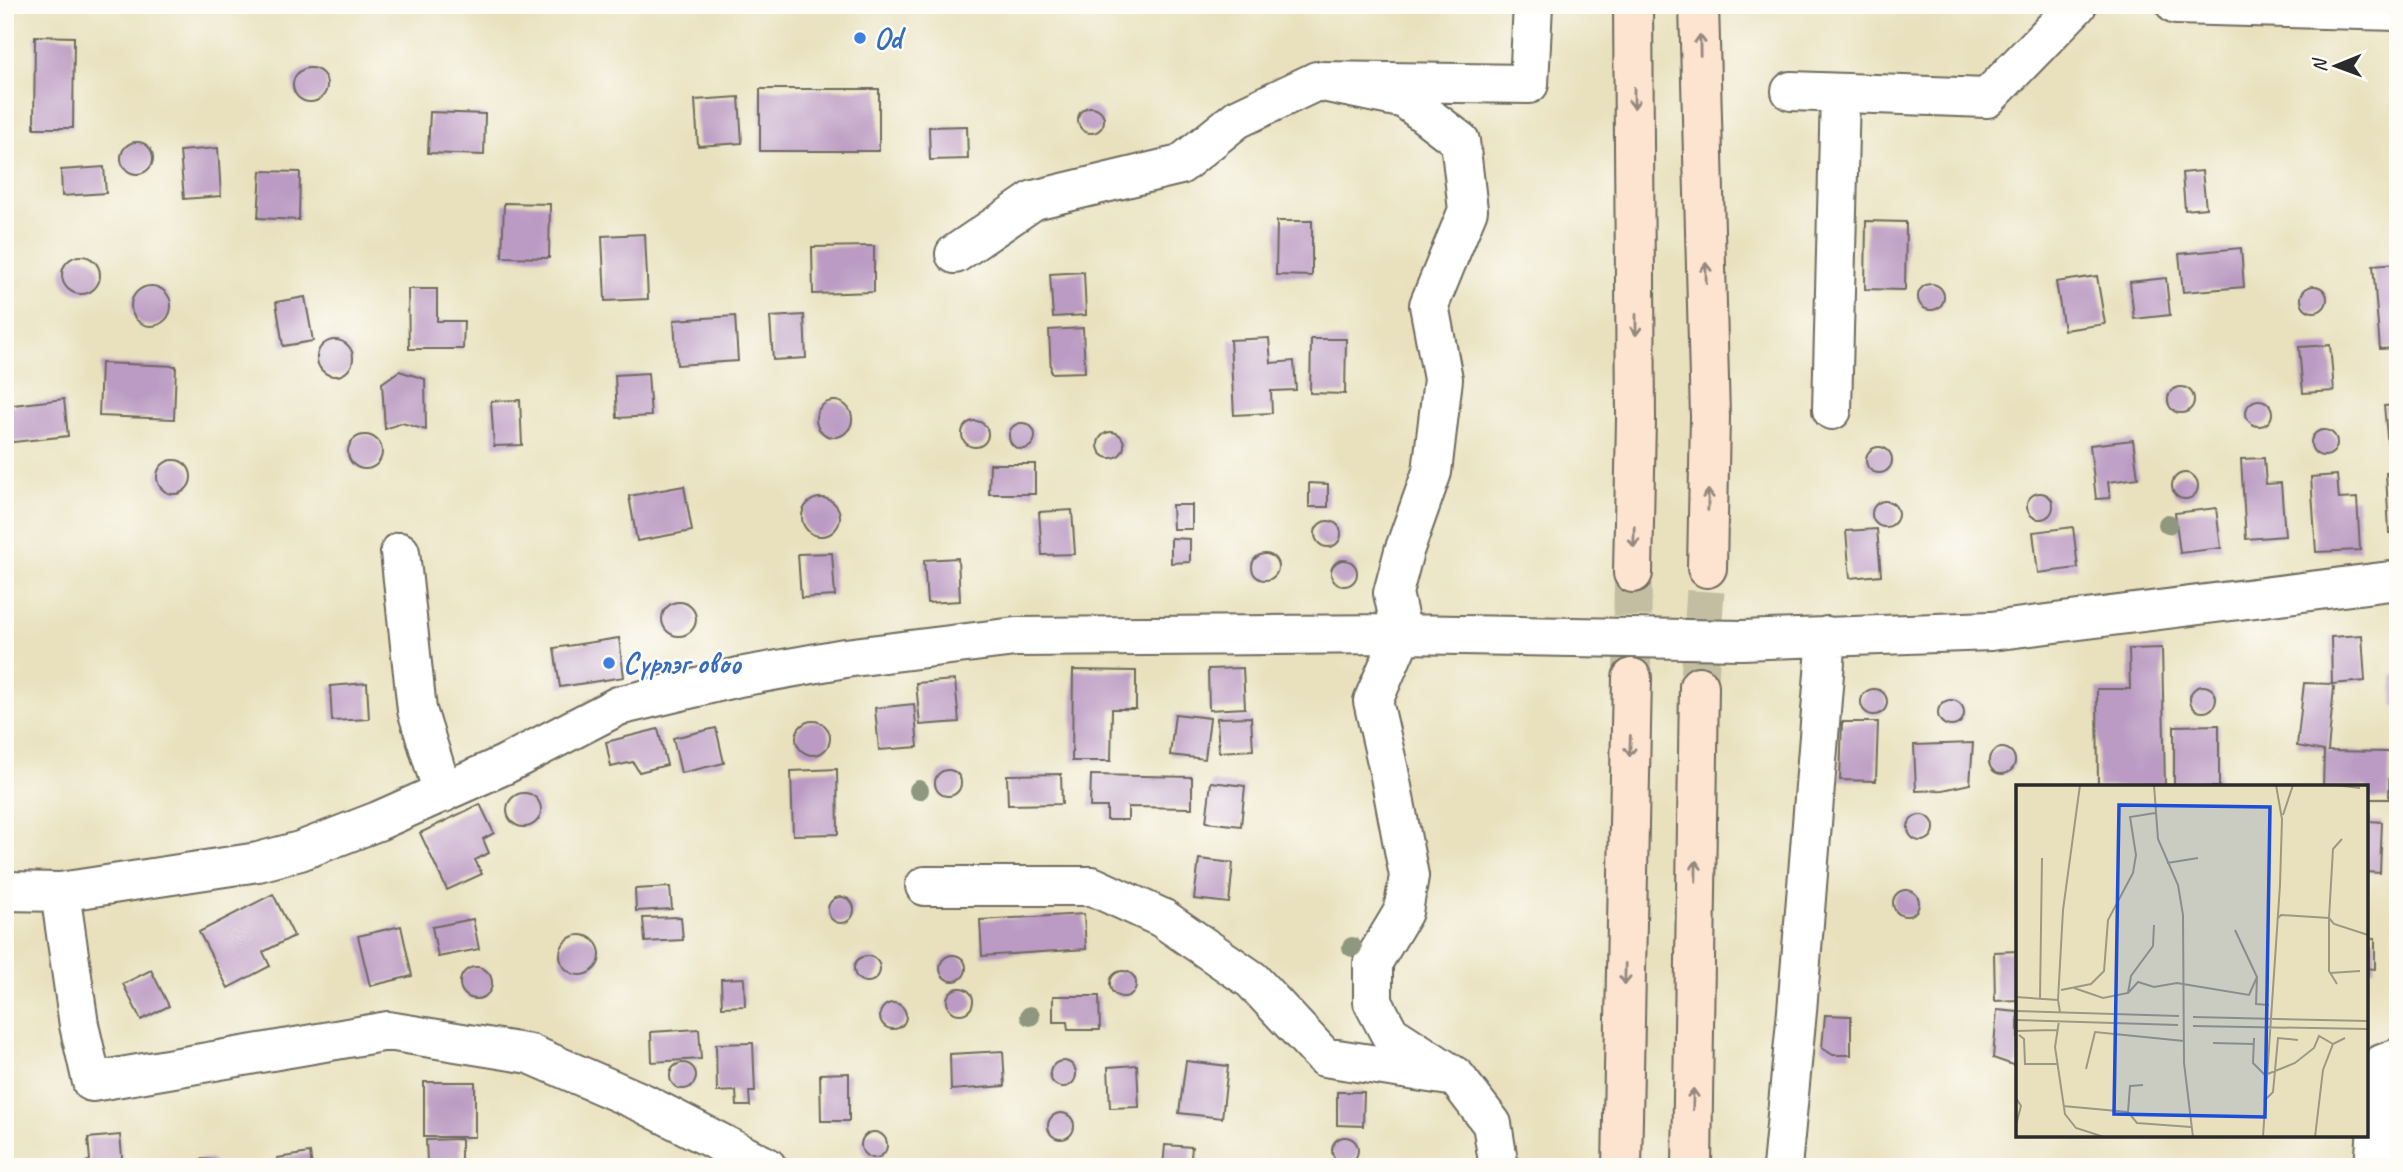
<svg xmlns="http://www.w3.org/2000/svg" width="2403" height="1172" font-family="Caveat,sans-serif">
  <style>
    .building { fill: #bb9bc3 }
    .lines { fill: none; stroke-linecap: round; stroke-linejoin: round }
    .secondary-tunnel { stroke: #c3bda1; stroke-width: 38; stroke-dasharray: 38 19; stroke-linecap: butt }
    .minor-casing { stroke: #6e6b5e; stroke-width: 42 }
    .secondary-casing { stroke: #6e6b5e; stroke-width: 42 }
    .minor { stroke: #fff; stroke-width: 38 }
    .secondary { stroke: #fde4d0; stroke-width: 38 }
    .tree { fill: #8f987e }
    .oneway { stroke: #94887e }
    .shop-dot { fill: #3f7fe0; stroke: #fdfcf7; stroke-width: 2.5 }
    .labels { text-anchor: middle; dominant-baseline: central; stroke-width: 5; stroke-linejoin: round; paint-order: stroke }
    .shop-label { font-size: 30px; font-weight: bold; fill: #366cbe; stroke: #fdfcf7; text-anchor: start }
    .inset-road { fill: none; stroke: #9d9883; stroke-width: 2 }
    .view { fill: #1d4ed8; fill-opacity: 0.15; stroke: #1d4ed8; stroke-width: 3.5 }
    .inset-edge { fill: none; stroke: #2b2b2b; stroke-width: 3.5 }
  </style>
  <rect width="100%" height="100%" fill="#fdfcf7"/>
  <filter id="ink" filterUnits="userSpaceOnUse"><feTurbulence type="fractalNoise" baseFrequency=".0143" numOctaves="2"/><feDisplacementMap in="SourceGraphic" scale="14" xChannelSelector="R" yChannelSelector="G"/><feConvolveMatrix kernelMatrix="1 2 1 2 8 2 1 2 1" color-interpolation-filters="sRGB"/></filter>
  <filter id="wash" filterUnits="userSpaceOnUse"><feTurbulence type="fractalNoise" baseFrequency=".00686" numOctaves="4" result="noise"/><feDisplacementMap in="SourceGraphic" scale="28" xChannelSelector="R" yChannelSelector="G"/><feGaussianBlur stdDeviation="1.57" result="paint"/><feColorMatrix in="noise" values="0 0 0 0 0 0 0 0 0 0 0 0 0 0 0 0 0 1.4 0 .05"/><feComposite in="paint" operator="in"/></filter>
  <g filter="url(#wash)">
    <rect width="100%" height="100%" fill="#e9e1be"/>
    <g id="blocks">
      <!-- building -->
      <path class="building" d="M35,36L74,37L73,128H34Z
        M293 85a17 17 0 1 1 34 0a17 17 0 1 1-34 0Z
        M760,89H879V151H760Z
        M739,97L742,143L698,146L695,100Z
        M1078 120a13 13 0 1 1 26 0a13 13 0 1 1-26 0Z
        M430,112L485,114L484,155L428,153Z
        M967,126L968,159L930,160L929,127Z
        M121 158a16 16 0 1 1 32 0a16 16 0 1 1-32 0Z
        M218,148L221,196L184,199L180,151Z
        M104,167L106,193L62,196L61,170Z
        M261,171L300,172L299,220L258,218Z
        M2202,171L2206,208L2185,210L2182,173Z
        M504,203L550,204L549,258L502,257Z
        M1277,221H1312V276L1276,275Z
        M1866,221L1906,222L1905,290L1865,289Z
        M645,234L648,299L605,301L602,236Z
        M874,246V292L813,294L812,247Z
        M2241,248L2244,287L2183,292L2179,254Z
        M62 275a19 19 0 1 1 38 0a19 19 0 1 1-38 0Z
        M2398,263V348L2380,349L2373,265Z
        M1084,272L1086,315L1053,317L1050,274Z
        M2097,276L2105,324L2064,330L2056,282Z
        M2166,278L2170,315L2134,319L2130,282Z
        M1918 297a13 13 0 1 1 26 0a13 13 0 1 1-26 0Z
        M131 306a20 20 0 1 1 40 0a20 20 0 1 1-40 0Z
        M2301 299a13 13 0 1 1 26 0a13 13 0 1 1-26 0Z
        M408,289H437V321H464L463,349H409Z
        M305,297L313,341L283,346L276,302Z
        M804,315L806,358L773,360L770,317Z
        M735,316L738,361L677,365L674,320Z
        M1083,328L1085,372L1051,373L1049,330Z
        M1269,338L1271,363L1294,361L1296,390L1271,391L1272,413L1234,415L1230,340Z
        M1311,339H1346L1345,394L1310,393Z
        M317 358a18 18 0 1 1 36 0a18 18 0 1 1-36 0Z
        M2330,345L2334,391L2303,393L2299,347Z
        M101,363L176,366L174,419L99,416Z
        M399,371L425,379L426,430L402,423L385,429L382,383Z
        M648,373L651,416L617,418L615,375Z
        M2168 400a13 13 0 1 1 26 0a13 13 0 1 1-26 0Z
        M64,399L68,436L5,443V406Z
        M520,400L522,445L494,446L491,401Z
        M2246 413a13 13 0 1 1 26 0a13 13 0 1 1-26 0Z
        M816 419a18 18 0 1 1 36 0a18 18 0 1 1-36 0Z
        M2398,405V465L2390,466L2384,406Z
        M962 434a13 13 0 1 1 26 0a13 13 0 1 1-26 0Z
        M1009 436a13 13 0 1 1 26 0a13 13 0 1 1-26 0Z
        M2311 443a13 13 0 1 1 26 0a13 13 0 1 1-26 0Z
        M1098 445a13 13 0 1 1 26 0a13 13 0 1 1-26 0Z
        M348 452a17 17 0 1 1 34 0a17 17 0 1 1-34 0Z
        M2133,440L2138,478L2108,482L2110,498L2096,499L2090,445Z
        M1866 460a13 13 0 1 1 26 0a13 13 0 1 1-26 0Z
        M2264,458L2266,484L2281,483L2285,536L2246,539L2241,459Z
        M157 477a17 17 0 1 1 34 0a17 17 0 1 1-34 0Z
        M990,464H1035V494H989Z
        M2398,472V533H2389L2386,473Z
        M2172 486a13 13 0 1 1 26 0a13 13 0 1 1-26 0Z
        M2337,475L2339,499L2357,498L2360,550L2316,552L2311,477Z
        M1309,483L1328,484V507H1309Z
        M684,486L692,531L637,541L629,496Z
        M2027 506a13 13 0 1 1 26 0a13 13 0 1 1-26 0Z
        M802 517a19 19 0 1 1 38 0a19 19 0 1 1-38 0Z
        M1872 514a13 13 0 1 1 26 0a13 13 0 1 1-26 0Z
        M1172,505H1192V529H1173Z
        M2216,508L2221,548L2180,553L2175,513Z
        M1072,510L1075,554L1042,555L1039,512Z
        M1315 534a13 13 0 1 1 26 0a13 13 0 1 1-26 0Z
        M2073,527L2078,568L2038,573L2033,532Z
        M1877,529L1881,575L1850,578L1846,531Z
        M1171,538L1190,539V562L1171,563Z
        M832,553L835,596L801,598L798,554Z
        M1252 567a13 13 0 1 1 26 0a13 13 0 1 1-26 0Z
        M958,558L960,601L927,603L924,560Z
        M1331 573a13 13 0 1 1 26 0a13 13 0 1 1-26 0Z
        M662 619a17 17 0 1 1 34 0a17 17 0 1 1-34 0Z
        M2362,635L2365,681L2332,684L2334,687L2328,751L2390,752L2389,799H2366V787H2323L2324,751L2297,746L2304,683L2332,684L2331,637Z
        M619,638L624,677L560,687L554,648Z
        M2162,648L2165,787H2098L2097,689H2130L2129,649Z
        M1243,668L1245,708L1209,710L1208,669Z
        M1073,670L1136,671V709H1112L1111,761H1072Z
        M2393,675H2398V707H2394Z
        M955,680L959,722L920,725L916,683Z
        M367,683L369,719L332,721L330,686Z
        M2190 699a13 13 0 1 1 26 0a13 13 0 1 1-26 0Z
        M1861 702a13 13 0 1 1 26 0a13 13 0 1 1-26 0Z
        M1938 713a13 13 0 1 1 26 0a13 13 0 1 1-26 0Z
        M914,704L918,747L879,750L875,708Z
        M1175,714L1210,718L1205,759L1170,755Z
        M1251,717L1253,750L1219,752L1217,718Z
        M796 738a17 17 0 1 1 34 0a17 17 0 1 1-34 0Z
        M1842,722H1878L1876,781L1840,780Z
        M2219,725V787H2174V726Z
        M716,728L724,763L681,773L673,738Z
        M658,729L667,765L639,772L633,762L611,767L606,742Z
        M1973,743L1970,784L1943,790L1916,791L1914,745Z
        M1989 761a13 13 0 1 1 26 0a13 13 0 1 1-26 0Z
        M837,769L838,834L793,835L791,771Z
        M935 783a13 13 0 1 1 26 0a13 13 0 1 1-26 0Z
        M1061,774L1062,804L1008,805L1007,775Z
        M1091,775L1192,777V808L1128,807V820H1107V807H1090Z
        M1211,782L1245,786L1241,826L1206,822Z
        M507 810a17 17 0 1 1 34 0a17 17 0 1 1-34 0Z
        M2366,802H2370L2369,821L2382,822L2380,873L2366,872Z
        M480,804L494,833L483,839L489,853L475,860L482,874L447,890L420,833Z
        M1908 828a13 13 0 1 1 26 0a13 13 0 1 1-26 0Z
        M1199,859L1233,863L1229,903L1194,899Z
        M670,887L672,909L636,911L635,889Z
        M1893 903a13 13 0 1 1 26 0a13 13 0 1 1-26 0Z
        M273,894L294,936L263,952L270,966L228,988L199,932Z
        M828 910a13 13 0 1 1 26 0a13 13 0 1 1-26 0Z
        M1084,914L1086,949L982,956L980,920Z
        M681,917L683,940L645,942L643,918Z
        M473,919L479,949L438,957L432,927Z
        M401,926L412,976L370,986L358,936Z
        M560 955a20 20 0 1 1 40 0a20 20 0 1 1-40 0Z
        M2366,938H2375V969L2366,968Z
        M2018,951V1000L1995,1001L1994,952Z
        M940 968a13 13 0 1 1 26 0a13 13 0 1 1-26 0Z
        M854 969a13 13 0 1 1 26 0a13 13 0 1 1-26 0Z
        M460 983a16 16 0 1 1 32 0a16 16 0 1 1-32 0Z
        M151,970L169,1006L141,1020L123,984Z
        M1110 984a13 13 0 1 1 26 0a13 13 0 1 1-26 0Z
        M744,978L745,1006L722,1007L721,979Z
        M947 1001a13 13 0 1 1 26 0a13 13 0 1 1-26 0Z
        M1053,996H1099L1100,1030H1068L1067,1022H1053Z
        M880 1016a13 13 0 1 1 26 0a13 13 0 1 1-26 0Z
        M1997,1010L2018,1012V1064L2013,1065L1993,1058Z
        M1825,1015L1851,1016V1055H1833L1822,1048Z
        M699,1029L701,1059L652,1062L651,1032Z
        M753,1043L755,1092H749L750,1106H737L736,1091L717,1092L716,1044Z
        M1003,1051L1005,1086L951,1090L950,1054Z
        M1186,1061L1228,1066L1222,1118L1179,1113Z
        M1050 1074a13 13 0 1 1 26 0a13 13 0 1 1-26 0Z
        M670 1076a13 13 0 1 1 26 0a13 13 0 1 1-26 0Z
        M1137,1065L1139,1107L1110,1108L1108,1067Z
        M849,1073V1121H821L820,1074Z
        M424,1082H475V1137H424Z
        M1337,1092H1364L1363,1126L1337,1125Z
        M1048 1126a13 13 0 1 1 26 0a13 13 0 1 1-26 0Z
        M861 1145a13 13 0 1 1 26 0a13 13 0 1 1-26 0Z
        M120,1135L123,1167H77L90,1160L88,1138Z
        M1332 1150a13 13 0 1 1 26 0a13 13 0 1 1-26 0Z
        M461,1139V1162H427L426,1140Z
        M1165,1145L1192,1147L1190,1167H1163Z
        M310,1153L312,1167H278L277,1158Z
        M201,1159L211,1160L218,1167H191Z"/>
    </g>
  </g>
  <g filter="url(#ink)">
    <use href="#blocks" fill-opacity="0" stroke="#6e6b5e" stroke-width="2"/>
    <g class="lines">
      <!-- secondary-tunnel -->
      <path class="secondary-tunnel" d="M1632,673L1633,573
        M1699,686L1707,568"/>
      <!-- minor casing -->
      <g class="minor-casing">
        <path id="minor" d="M2176,5L2398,11
          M1317,81L1405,99L1460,141L1468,210L1429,305L1443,379L1432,472L1404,551L1393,593L1402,634L1373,701L1389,771L1409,876L1403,912L1373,962V1002L1390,1034L1456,1077
          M1791,91L1987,98L2077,5
          M955,254L1034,200L1180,165L1237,119L1317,81L1529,84L1533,5
          M1832,410L1840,93
          M400,552L417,710L443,793
          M925,886H1092L1162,918L1252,980L1324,1057L1456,1077L1492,1124L1499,1167
          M5,891L60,892L258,862L300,851L378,821L504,765L618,706L739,677L845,658L1015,637L1402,634L1742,640L1991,631L2398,580
          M60,892L79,1025L92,1082L388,1031L530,1054L643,1103L767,1167
          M1782,1167L1797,1011L1827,636
          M2374,1167L2382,1064L2398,1058"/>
      </g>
      <!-- secondary casing -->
      <g class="secondary-casing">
        <path id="secondary" d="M1699,5L1710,417L1707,568
          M1633,573L1636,419L1633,5
          M1622,1167L1632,678
          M1692,1167L1699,686"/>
      </g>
      <!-- minor -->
      <use href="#minor" class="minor"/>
      <!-- secondary -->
      <use href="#secondary" class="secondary"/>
    </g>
    <!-- trees -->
    <g class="tree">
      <circle cx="2168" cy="524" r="10"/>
      <circle cx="919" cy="790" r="10"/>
      <circle cx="1352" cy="947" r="10"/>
      <circle cx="1030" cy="1016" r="10"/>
    </g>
    <!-- one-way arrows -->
    <defs><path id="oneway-shaft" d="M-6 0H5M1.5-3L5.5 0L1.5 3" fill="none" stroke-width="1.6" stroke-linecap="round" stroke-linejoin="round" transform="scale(1.75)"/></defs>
    <g class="oneway">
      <use href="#oneway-shaft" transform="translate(1700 45) rotate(-91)"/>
      <use href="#oneway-shaft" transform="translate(1634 98) rotate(90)"/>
      <use href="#oneway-shaft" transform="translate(1706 273) rotate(-91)"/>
      <use href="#oneway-shaft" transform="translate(1636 325) rotate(90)"/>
      <use href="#oneway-shaft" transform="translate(1708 500) rotate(-89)"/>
      <use href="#oneway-shaft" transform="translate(1634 537) rotate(91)"/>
      <use href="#oneway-shaft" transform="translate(1630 746) rotate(92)"/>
      <use href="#oneway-shaft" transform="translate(1696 871) rotate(-89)"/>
      <use href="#oneway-shaft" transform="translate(1625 974) rotate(91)"/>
      <use href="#oneway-shaft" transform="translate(1693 1099) rotate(-89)"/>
    </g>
  </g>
  <!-- markers -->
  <g class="shop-dot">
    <circle cx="860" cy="38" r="7"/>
    <circle cx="609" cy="663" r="7"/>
  </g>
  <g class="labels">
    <!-- shop labels -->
    <g class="shop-label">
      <text x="874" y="38">Od</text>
      <text x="623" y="663">Сүрлэг овоо</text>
    </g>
  </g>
  <!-- overview -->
  <g transform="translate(2016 785)">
    <rect width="352" height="352" fill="#e9e1be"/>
    <path class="inset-road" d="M138,0L142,54L162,100L167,130L168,278L177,352M319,0L344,3M267,30L277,0M151,78L182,73M261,134L265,130L313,133L318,139L352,150M219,145L241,192L240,219L253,220M314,188L344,186M321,199L313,186V133L317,64L326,54M58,203L87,213L112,208L115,191L137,161L138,140M45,205L75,199L88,186L92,135L117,88L120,70L114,32L139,28M112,208L122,197L138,202L161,198L233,210L241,192M0,212L42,215L44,227M24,213L26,73M42,215L47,125L64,0M0,226L163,231M177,232L352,236M0,235L162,240M43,236L39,262L49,329L60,343L88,352M177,241L352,244M0,246L41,245M3,250L8,254L9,279H42M238,253L237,278L249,290L279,278L298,263L303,251L317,259M197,258L238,259M70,284L79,247L168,256M0,313L5,321L0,340M248,316L257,307L262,253L282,255M47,321L112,327L121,338L175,342M112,327L114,301L127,300M247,352L264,100L266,34L260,0M299,352L307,285L317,259L329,253"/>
    <path class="view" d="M103,20L254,22L249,332L98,329Z"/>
    <rect width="352" height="352" class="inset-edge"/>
  </g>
  <!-- margin -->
  <rect width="2403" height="1172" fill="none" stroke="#fdfcf7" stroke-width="28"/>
  <!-- north arrow -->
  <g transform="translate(2336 66) rotate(269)" stroke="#fdfcf7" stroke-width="5" paint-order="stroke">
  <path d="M0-5L12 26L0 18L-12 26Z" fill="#2b2b2b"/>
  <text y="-10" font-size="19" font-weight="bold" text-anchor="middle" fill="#2b2b2b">N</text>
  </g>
</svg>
